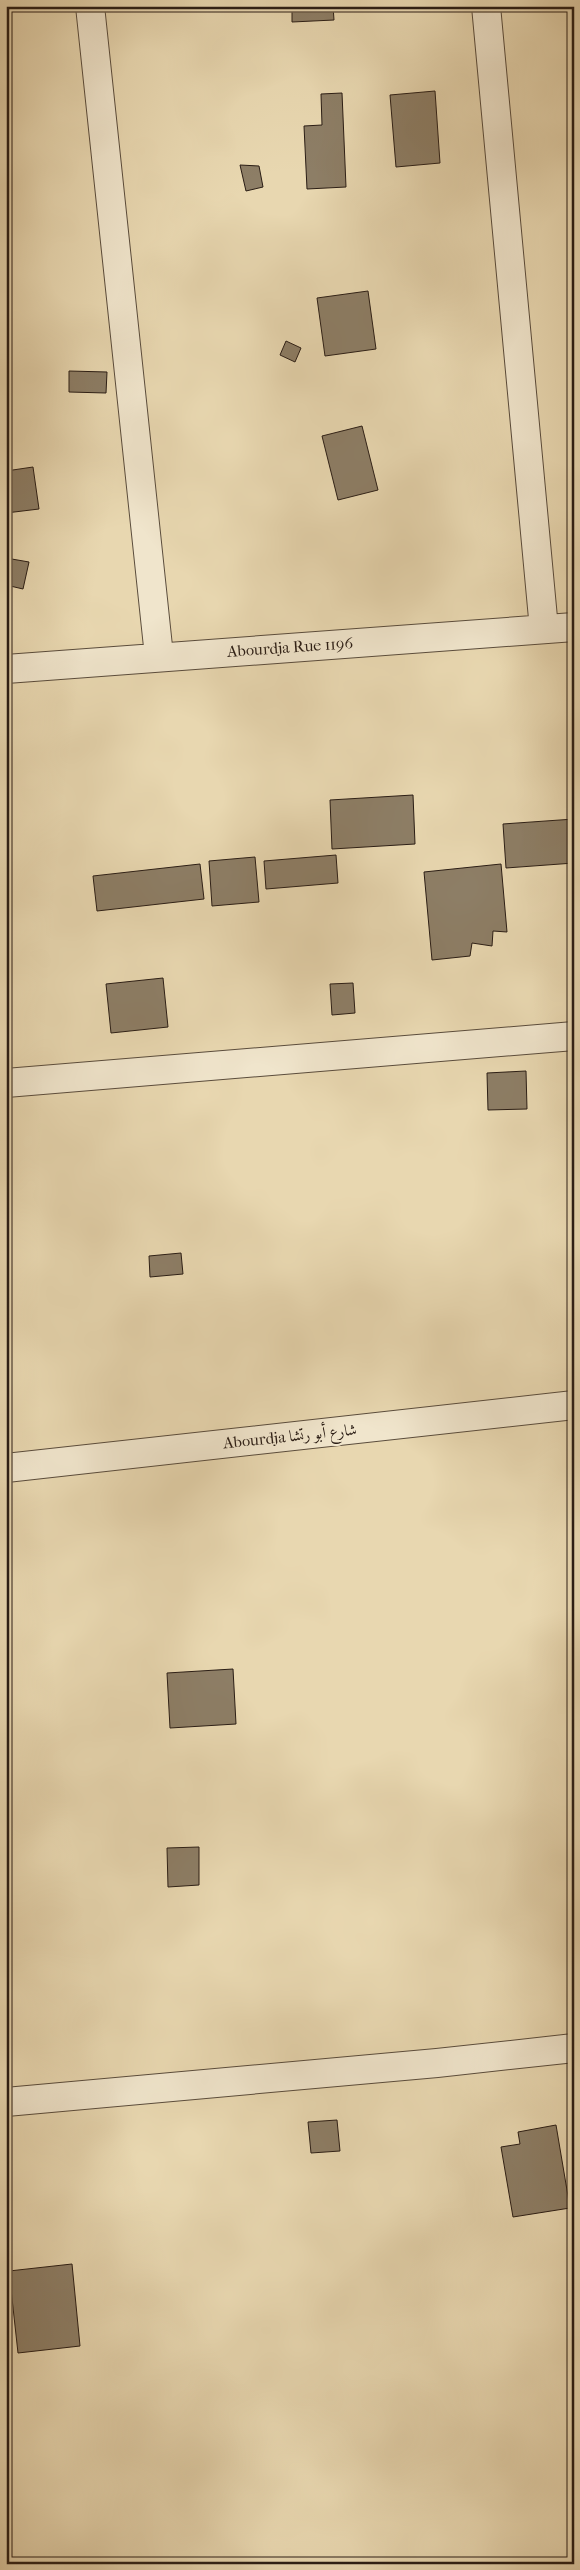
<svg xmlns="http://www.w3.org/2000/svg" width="580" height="2570" font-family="'IM FELL French Canon',Amiri,serif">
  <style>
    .building { fill: #8d7e66; stroke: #2a1d15 }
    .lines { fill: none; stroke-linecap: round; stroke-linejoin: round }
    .street-casing { stroke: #5a4c3c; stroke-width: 30 }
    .street { stroke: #f0e5cc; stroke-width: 28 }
    .labels { text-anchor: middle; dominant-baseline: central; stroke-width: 4; stroke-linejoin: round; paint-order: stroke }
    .street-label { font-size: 16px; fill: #2a1d15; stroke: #f0e5cc }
  </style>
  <rect width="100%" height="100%" fill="#e8d7b0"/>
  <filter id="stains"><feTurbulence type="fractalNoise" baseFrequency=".004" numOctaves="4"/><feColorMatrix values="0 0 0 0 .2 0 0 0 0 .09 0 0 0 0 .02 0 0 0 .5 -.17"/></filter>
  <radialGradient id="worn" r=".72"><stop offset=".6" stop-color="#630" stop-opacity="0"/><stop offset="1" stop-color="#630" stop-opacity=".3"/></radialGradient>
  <!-- building -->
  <path class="building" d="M292,6H333L334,20L292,22Z
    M435,91L440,163L396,167L390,95Z
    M342,93L346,187L307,189L304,126L322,125L321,94Z
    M240,165L259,166L263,187L246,191Z
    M368,291L376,349L325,356L317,298Z
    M286,341L301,348L295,362L280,355Z
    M69,371L107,372L106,393L69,392Z
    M362,426L378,490L338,500L322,436Z
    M33,467L39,509L6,513V471Z
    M6,558L29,562L23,589L6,585Z
    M413,795L415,844L332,849L330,800Z
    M574,819V863L506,868L503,824Z
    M336,855L338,883L266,889L264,861Z
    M255,857L259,902L212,906L209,861Z
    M200,864L204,899L97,911L93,876Z
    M501,864L507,932L493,931L492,946L472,943L470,956L432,960L424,872Z
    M163,978L168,1027L111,1033L106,984Z
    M353,983L355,1013L332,1015L330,984Z
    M526,1071L527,1109L488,1110L487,1073Z
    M181,1253L183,1274L150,1277L149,1256Z
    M233,1669L236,1724L170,1728L167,1673Z
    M199,1847V1885L168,1887L167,1848Z
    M337,2120L340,2151L311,2153L308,2122Z
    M556,2125L570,2208L513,2217L501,2147L520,2144L518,2132Z
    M72,2264L80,2346L18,2353L9,2271Z"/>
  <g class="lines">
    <!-- street casing -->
    <g class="street-casing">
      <path id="street" d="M90,6L159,656
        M486,6L544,629
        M6,669L574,627
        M6,1083L574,1036
        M6,1468L574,1405
        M6,2102L437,2063L574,2048"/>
    </g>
    <!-- street -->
    <use href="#street" class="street"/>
  </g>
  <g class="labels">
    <!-- street labels -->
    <g class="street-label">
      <text transform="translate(290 647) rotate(-4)">Abourdja Rue 1196</text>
      <text transform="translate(290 1436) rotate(-6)">Abourdja شارع أبو رتشا</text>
    </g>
  </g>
  <!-- margin -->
  <rect width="580" height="2570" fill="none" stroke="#e8d7b0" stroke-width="25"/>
  <rect x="8" y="8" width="565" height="2555" fill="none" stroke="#2a1d15" stroke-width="2.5"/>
  <rect x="12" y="12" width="555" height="2545" fill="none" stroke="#2a1d15"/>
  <rect width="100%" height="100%" filter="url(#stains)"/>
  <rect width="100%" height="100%" fill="url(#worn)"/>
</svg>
